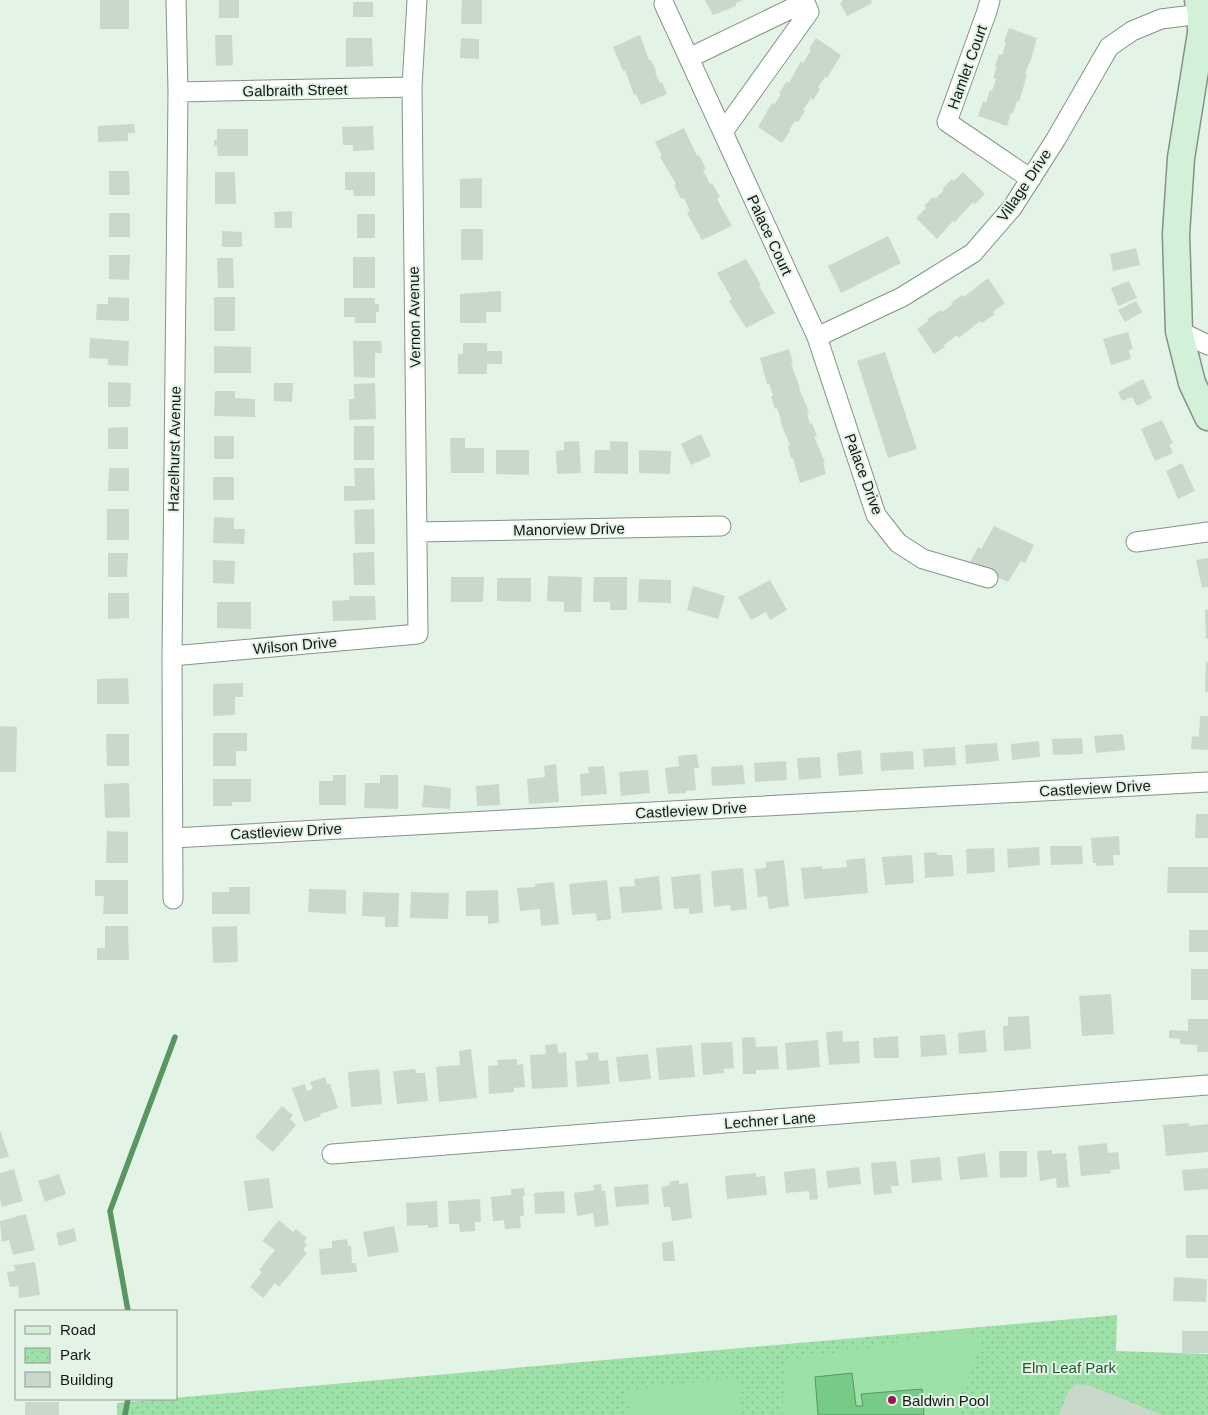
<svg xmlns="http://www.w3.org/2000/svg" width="1208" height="1415" font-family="Arial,sans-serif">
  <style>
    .park { fill: url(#park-dots) }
    .pitch { fill: #9de0a8 }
    .water { fill: #76cb86; stroke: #599664 }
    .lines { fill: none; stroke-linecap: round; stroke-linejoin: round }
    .stream { stroke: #599664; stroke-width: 5.5 }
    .building { fill: #c9d8cb }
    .street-casing { stroke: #859387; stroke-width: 21 }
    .secondary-casing { stroke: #859387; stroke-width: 29 }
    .street { stroke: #fff; stroke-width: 19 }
    .secondary { stroke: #d3f1d9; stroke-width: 26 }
    .poi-dot { fill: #a00f57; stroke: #e3f3e5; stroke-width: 2 }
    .labels { text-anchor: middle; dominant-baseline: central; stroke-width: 4; stroke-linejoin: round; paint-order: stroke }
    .street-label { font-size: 15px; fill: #141915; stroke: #e3f3e5 }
    .park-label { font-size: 15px; fill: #1e592c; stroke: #e3f3e5 }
    .poi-label { font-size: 15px; fill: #141915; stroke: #e3f3e5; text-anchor: start }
  </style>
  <defs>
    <pattern id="park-dots" width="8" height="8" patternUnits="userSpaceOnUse" patternTransform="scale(1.25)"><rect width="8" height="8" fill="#9de0a8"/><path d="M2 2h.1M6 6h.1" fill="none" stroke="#86c090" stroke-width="1.8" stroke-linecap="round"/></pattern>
  </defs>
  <rect width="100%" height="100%" fill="#e3f3e5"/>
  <!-- park -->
  <path class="park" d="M1117,1315L1116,1351L1208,1354V1415H117V1403Z"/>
  <!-- pitch -->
  <path class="pitch" d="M963,1329L982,1340L954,1415H782L786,1360L866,1348Z
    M737,1377L742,1415H630L626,1391Z"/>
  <!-- water -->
  <path class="water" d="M852,1373L856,1406H863L861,1394L922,1389L924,1415H818L815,1377Z"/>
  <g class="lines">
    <!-- stream -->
    <path class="stream" d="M128,1311L110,1211L175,1037
      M125,1415L128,1399"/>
  </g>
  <!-- building -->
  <path class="building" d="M100,0H129V29H100Z
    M219,0H239V18H219Z
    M462,0H482V24H461Z
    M705,0H743L736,3V6L713,15Z
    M842,0H871L872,3L847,16L840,3L842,2Z
    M353,2H373V17H353Z
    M1009,28L1037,38L1030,63H1029L1025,75H1027L1019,102L1017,101L1013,113H1011L1007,126L978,116L983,101L986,103L990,90L992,91L996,79L993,78L997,66H995L999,54L1002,55L1006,43L1004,42Z
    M215,35H232L233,65L216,66Z
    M640,35L649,60H651L656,71L655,72L660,83L662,82L667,94L641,105L636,94L634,95L625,70L623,71L613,47Z
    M346,38H372L373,66L346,67Z
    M461,38L479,39V59L460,58Z
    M816,38L841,55L827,78L825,77L818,87L820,89L813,100L811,98L803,110L805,111L798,122L795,121L789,130L790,131L782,143L758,127L772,103L774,105L781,94L779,93L787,81L789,83L801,61L803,63L811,50L809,49Z
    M134,124L135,133H128V141L98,142V126Z
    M373,126L374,150L353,151V145H343L342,127Z
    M684,128L697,156L699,155L706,169L703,170L710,184L712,183L720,197L717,199L732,226L702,240L687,213L690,211L684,198L681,199L674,185L676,184L660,157L662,156L655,142Z
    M217,129H248V156H218L217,146H214V140H217Z
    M109,171H129L130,195H109Z
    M215,172H235L236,204H215Z
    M345,172H375V196H354L353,190H345Z
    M963,172L985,194L975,204L973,202L955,222L953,221L937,239L916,218L926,208L924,206L933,197L935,199L944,190L942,189L952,179L954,181Z
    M482,178V208H460V179Z
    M292,211V228H275L274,212Z
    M109,213H130V237H109Z
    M357,214H375V238H357Z
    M461,229H483V260H461Z
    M222,231L242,232V247H222Z
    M888,236L901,263L841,293L828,266Z
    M1136,248L1140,265L1113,271L1110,254Z
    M109,255H130L129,280L109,279Z
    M353,257H375V288H353Z
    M217,258H233L234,288H218Z
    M746,259L761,285L759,286L775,313L746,328L729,301L732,299L717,273Z
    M988,278L1005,303L993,312L995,314L982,323L980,321L959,338L957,335L943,346L945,347L934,354L917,329L928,321L927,319L941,310L942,312L952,305L951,303L962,295L964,297Z
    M1129,281L1137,298L1118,306L1111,288Z
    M501,291V312H486V323H460V294Z
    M108,297L129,298V321L96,320L97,304H108Z
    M214,297H235V331H214Z
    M344,298H375V304H379V312H376V323H355V317H344Z
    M1136,301L1142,312L1125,322L1118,310Z
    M1128,332L1133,349L1129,350L1131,359L1111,365L1103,339Z
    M90,338L129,341L128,366L108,365V359L89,358Z
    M353,341H381L382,353H375V378L354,377Z
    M463,343H487V351H502V364H487V374H458V354H463Z
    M214,346L251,347V373H214Z
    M789,349L793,363H791L800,388H799L809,412L807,413L810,424L812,423L817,436L814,437L825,462L823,463L826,474L800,483L793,458H791L788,446L790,445L780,421L781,420L777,408L775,409L771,396L773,395L769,384H767L760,358Z
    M885,352L917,449L888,458L857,361Z
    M1143,379L1152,398L1137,406L1132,397L1122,401L1118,392Z
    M108,382L131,383L130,407H108Z
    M274,383H293L292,402L274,401Z
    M375,383L376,419L349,420V399H354V384Z
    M215,391H235V398L255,399V417L214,416Z
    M1162,420L1173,443L1169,445L1173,453L1155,461L1141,429Z
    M354,426H374V460H354Z
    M128,427V449H108V428Z
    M701,434L711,456L691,465L681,444Z
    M214,436H234V459H214Z
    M450,438H465V448H484V473H451Z
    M579,441L581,473L557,474L556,451L564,450V442Z
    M610,441L628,442V474L594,473L595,450H610Z
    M496,450H529V475L496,474Z
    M639,450L671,451L670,474L639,473Z
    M1182,463L1195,491L1178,499L1166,471Z
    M109,468H129V491H108Z
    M354,468H374L375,500L344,501V486H355Z
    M213,477H234V500H213Z
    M107,509H129V540H107Z
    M374,509L375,544H355L354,510Z
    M214,517L234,518V529H245L244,544L213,543Z
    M994,526L1034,545L1025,563L1021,561L1008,582L969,564L978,547L981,549Z
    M374,552L375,585H354L353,553Z
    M108,553H128L127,577H108Z
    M1208,558V587L1202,588L1196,560Z
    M213,560L235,561L234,584L213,583Z
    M548,576L582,577L581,612H564V602L547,601Z
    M451,577H484L483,602H451Z
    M594,577H627V610H610V602H593Z
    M497,578H531V602L497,601Z
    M639,579L671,580V603L638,602Z
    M770,580L787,610L770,620L766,612L751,620L738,597Z
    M693,586L725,596L718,619L687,610Z
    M108,593H129V618L108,619Z
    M349,596H375L376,620L333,621L332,601L349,600Z
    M217,602H251V629L217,628Z
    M1208,609V639H1206L1205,610Z
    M1206,662H1208V692H1205Z
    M128,678L129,704H97V679Z
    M243,683V697H235V715L213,716V684Z
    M1200,716H1208V750L1191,749L1192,736L1199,737Z
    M0,726L17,727L16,772H0Z
    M213,733H247V751H236V766H213Z
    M106,734H129V766H107Z
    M1123,734L1125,750L1096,753L1094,736Z
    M1082,738L1083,754L1053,755L1052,739Z
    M1039,741L1040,757L1012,760L1011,744Z
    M997,743L999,761L966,764L965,745Z
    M955,747L956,765L924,767L923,749Z
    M861,750L863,774L839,776L837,753Z
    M913,751L914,769L881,771L880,753Z
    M697,754L699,768H694L696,790L686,791V793L668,794L665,768L679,766L678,756Z
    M820,757L821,778L799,780L797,758Z
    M786,761L787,780L755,782L754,763Z
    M556,764L559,802L529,804L527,779L545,777L544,766Z
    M743,765L745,784L712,786L711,767Z
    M604,766L607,794L581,796L580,774L589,773L588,767Z
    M648,770L650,793L621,796L619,772Z
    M333,775H346V805H319V781H333Z
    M380,775H398V809L364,808L365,783H380Z
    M213,779H251V802H232V806H213Z
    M129,783L130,817L105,818L104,784Z
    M499,784L500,805L477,806L476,786Z
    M424,785L451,788L450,809L422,807Z
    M1196,814H1208V838H1195Z
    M107,831L128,832V863H106Z
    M1119,836L1120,855H1113L1114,865L1096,866V863H1093L1091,838Z
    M1050,846H1082L1083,864L1051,865Z
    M1039,847L1040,865L1008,868L1007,849Z
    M994,848L995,872L967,874L966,849Z
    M937,852V855H952L954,876L925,878L924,853Z
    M912,855L914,883L885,885L882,857Z
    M865,858L868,893L804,899L801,868L822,866V869L847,867L846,860Z
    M784,860L789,906L769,909L767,896L758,897L755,869L766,868V862Z
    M1168,867H1208V893H1167Z
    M743,868L747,909L731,911L730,905L714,907L711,871Z
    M700,874L703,913L689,914V908L674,909L671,877Z
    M659,876L662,910L622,913L619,887L635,886L634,879Z
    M95,880H128V914H103L104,896H95Z
    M607,880L611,919L597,921L596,913L572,915L569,884Z
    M554,882L559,924L541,926L540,909L520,911L517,888L535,887V884Z
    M229,887H250V914H212V892H229Z
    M309,889L346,890V914L308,912Z
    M498,890L499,923L488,924V916H466V891Z
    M363,892L399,893L398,927H385V917L362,916Z
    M411,892L449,893L448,919L410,918Z
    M105,926H128L129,960H97V948H105Z
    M237,926L238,962L213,963L212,927Z
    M1189,930H1208V952H1189Z
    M1191,969H1208V1000H1191Z
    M1111,994L1114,1034L1082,1036L1079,996Z
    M1029,1016L1031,1049L1004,1051L1003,1026H1008V1017Z
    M1188,1019H1208V1052H1197V1045L1180,1044V1039L1169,1038V1030L1188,1031Z
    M985,1030L987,1052L959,1054L958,1033Z
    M842,1031L843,1042L859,1041L860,1063L829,1065L826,1032Z
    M945,1034L947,1055L921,1057L920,1036Z
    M898,1036L899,1058H874L873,1038Z
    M755,1037L756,1047L777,1046L779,1069L756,1070V1074H743L742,1038Z
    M818,1040L820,1067L787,1070L785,1043Z
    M732,1042L734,1068L724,1069V1073L703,1075L701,1043Z
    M557,1044L558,1053L566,1052L568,1087L532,1089L530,1055L546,1054L545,1045Z
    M692,1045L695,1077L659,1080L656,1048Z
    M471,1049L477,1098L439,1102L436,1067L460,1065L459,1051Z
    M598,1052L599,1061L608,1060L610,1084L577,1087L575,1061L588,1060L587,1053Z
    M648,1054L651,1079L619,1082L616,1057Z
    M517,1059V1065L523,1064L525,1087L514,1088V1092L489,1094L488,1066L498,1065L497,1060Z
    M379,1069L382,1104L351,1107L348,1072Z
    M415,1069L416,1073H425L428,1101L397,1104L393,1071Z
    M325,1077L327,1084H330L338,1108L320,1114L321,1116L304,1122L292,1088L305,1084L307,1091L313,1089L310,1082Z
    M282,1106L293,1115L290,1119L296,1125L273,1152L255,1137Z
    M1189,1123V1126L1208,1124V1152L1166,1156L1163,1125Z
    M0,1130L9,1156L0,1159Z
    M1107,1143L1108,1153L1118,1152L1120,1169L1110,1170L1111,1173L1081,1176L1078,1146Z
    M1052,1150V1154L1066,1153L1069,1187L1057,1188L1056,1178L1040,1181L1037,1151Z
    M999,1151H1027V1177L1000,1178Z
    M985,1153L988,1177L960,1180L957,1157Z
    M940,1157L942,1180L912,1183L910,1160Z
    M896,1161L899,1186H891L892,1193L874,1195L871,1163Z
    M859,1167L861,1184L828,1188L826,1171Z
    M815,1168L818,1199L810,1200L809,1191L786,1193L784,1172Z
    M1208,1168V1189L1184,1191L1182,1170Z
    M14,1169L23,1201L2,1207L0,1199V1173Z
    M756,1173V1177L765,1176L767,1195L727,1199L725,1176Z
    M59,1174L66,1194L45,1202L38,1181Z
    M269,1178L273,1208L248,1211L244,1181Z
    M679,1180V1184L688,1183L692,1218L672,1221L670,1207H664L661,1187L670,1185L669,1182Z
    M601,1184L602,1191H605L609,1225L595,1227L593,1213L577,1216L574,1193L594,1190L593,1185Z
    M648,1184L649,1204L616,1207L614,1187Z
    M524,1188L525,1195L523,1196L524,1216H520L521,1228L505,1229L504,1220L493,1221L491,1197L511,1195V1189Z
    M564,1191L565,1213L535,1214L534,1193Z
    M480,1199L481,1222H475V1231L460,1232L459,1224H449L448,1201Z
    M437,1201L438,1227L428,1228V1225L407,1226L406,1203Z
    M26,1214L35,1250L13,1255L9,1240L2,1242L0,1221Z
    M279,1220L293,1232L296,1229L307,1238L304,1242L307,1245L303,1250L307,1253L279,1287L275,1283L263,1298L250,1287L262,1272L259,1270L275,1250L262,1241Z
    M394,1226L399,1252L368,1257L363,1232Z
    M74,1228L77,1241L59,1246L56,1233Z
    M1186,1235H1208V1258H1186Z
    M347,1239L348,1246H351L352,1263H356L357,1272L321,1275L319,1249L332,1248V1241Z
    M673,1241L675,1261H663L662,1243Z
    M35,1262L40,1295L19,1298L18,1286L10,1287L7,1272L15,1271L14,1265Z
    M1174,1277L1207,1279L1206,1302L1173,1301Z
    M1182,1331H1208V1353H1182Z
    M1076,1384L1088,1385L1162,1415H1059L1069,1390Z
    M25,1402H59V1415H25Z"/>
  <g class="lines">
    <!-- street casing -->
    <g class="street-casing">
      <path id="street" d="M990,0L987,11L947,122L1031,179
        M664,4L817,337L876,515L898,543L923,559L988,578
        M689,58L805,2
        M178,92L412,87
        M723,132L809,12L804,0
        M1179,331L1208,345
        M817,337L902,297L973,253L1012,208L1056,139L1109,47L1132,31L1161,19L1201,14
        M417,532L721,526
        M1136,542L1208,532
        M172,656L418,634L412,87L417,0
        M173,838L1208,782
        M173,899L172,656L178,92L176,0
        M332,1154L1208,1085"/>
    </g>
    <!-- secondary casing -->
    <g class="secondary-casing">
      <path id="secondary" d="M1198,0L1201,14V33L1181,158L1176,234L1179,331L1192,383L1208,417"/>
    </g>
    <!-- street -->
    <use href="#street" class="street"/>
    <!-- secondary -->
    <use href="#secondary" class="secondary"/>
  </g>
  <!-- markers -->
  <circle class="poi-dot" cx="892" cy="1400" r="5"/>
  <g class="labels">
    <!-- street labels -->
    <g class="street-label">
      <text transform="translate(967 67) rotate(-70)">Hamlet Court</text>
      <text transform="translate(295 90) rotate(-1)">Galbraith Street</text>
      <text transform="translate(1024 185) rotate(-56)">Village Drive</text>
      <text transform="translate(770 235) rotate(65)">Palace Court</text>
      <text transform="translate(414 317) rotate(-91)">Vernon Avenue</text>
      <text transform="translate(174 449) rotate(-89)">Hazelhurst Avenue</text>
      <text transform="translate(864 474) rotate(70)">Palace Drive</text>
      <text transform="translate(569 529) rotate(-1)">Manorview Drive</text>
      <text transform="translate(295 645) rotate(-5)">Wilson Drive</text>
      <text transform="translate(1095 788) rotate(-3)">Castleview Drive</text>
      <text transform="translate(691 810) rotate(-3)">Castleview Drive</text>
      <text transform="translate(286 831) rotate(-3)">Castleview Drive</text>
      <text transform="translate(770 1120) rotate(-4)">Lechner Lane</text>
    </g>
    <!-- park labels -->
    <g class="park-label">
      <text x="1069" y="1367">Elm Leaf Park</text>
    </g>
    <!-- poi labels -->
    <g class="poi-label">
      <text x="902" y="1400">Baldwin Pool</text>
    </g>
  </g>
  <!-- legend -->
  <rect x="15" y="1310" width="162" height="90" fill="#e3f3e5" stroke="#909c92"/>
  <rect x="25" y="1326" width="25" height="8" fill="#d3f1d9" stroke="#909c92"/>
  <text x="60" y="1335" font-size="15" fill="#141915">Road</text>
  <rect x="25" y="1348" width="25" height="15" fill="url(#park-dots)" stroke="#909c92"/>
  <text x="60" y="1360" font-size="15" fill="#141915">Park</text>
  <rect x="25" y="1372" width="25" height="15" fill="#c9d8cb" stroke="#909c92"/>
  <text x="60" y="1385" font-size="15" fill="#141915">Building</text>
</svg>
